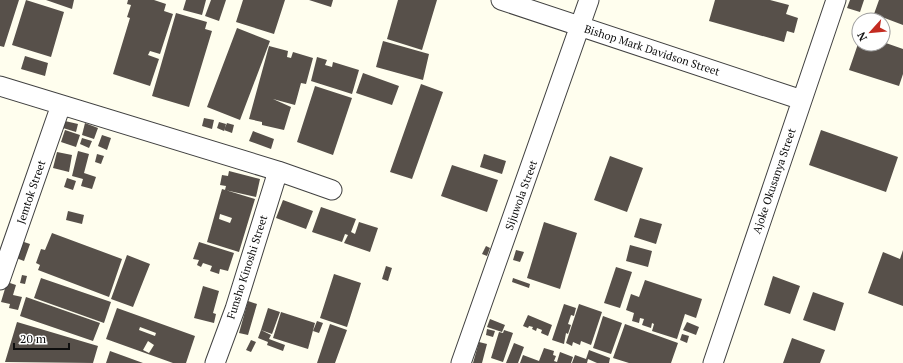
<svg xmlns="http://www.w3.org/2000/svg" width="903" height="363" font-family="'PT Serif',serif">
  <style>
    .building { fill: #57504a; fill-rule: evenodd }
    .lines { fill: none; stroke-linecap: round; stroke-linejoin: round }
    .minor-casing { stroke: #414141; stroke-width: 21 }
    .minor { stroke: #fff; stroke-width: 19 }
    .labels { text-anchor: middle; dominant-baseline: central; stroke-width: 4; stroke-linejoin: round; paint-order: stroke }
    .street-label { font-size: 11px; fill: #0e0e0e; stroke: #fff }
  </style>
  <rect width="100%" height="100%" fill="#fffeee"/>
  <!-- building -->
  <path class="building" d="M0,0H19L4,47L0,46Z
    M26,0L64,12L51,57L12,45Z
    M46,0H74L72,9Z
    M128,0H154L166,4L164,11L173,14L160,54L150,51L148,55L159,59L150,86L113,74L130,18L127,17L131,5L127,4Z
    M186,0H206L202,15L183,10Z
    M211,0H226L219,21L205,16Z
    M243,0H285L274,34L236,22Z
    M309,0H333L331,7Z
    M398,0H437L422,50L387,39Z
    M715,0H770L789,5L786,14L798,18L794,33L787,31L784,42L709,21Z
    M850,0H864L860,12L847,8Z
    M879,0H903V25L874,14Z
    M176,13L207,22L205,29L212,31L189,107L152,96Z
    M237,28L270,41L240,120L207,107Z
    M383,41L429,54L423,80L376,67Z
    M859,41V44H883V42L903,49V74L899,86L849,70Z
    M269,46L288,51L287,57L291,58L293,52L313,58L306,84L301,83L295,105L273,99L291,107L284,130L262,125V122L249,119Z
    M25,56L48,63L45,76L21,69Z
    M317,57L327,60L325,65L332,67L333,62L359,70L352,94L311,81Z
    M363,73L399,86L392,105L356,93Z
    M421,84L443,92L412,179L390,172Z
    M315,86L352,98L333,155L297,142Z
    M204,118L214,120L212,129L202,126Z
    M65,121L78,124L76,132L63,128Z
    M219,122L226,124L224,131L217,128Z
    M85,123L98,128L94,139L82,135Z
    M227,123L234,125L232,133L224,130Z
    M65,130L80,135L76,147L61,142Z
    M821,130L898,157L886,192L809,165Z
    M253,131L274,139L271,149L249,141Z
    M102,135L111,138L107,150L98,146Z
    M82,138L92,141L89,148L80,144Z
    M78,151L89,154L84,173L96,177L92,189L81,186L83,179L72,176Z
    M57,152L72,155L69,172L53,168Z
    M97,154L104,156L101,164L95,162Z
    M484,154L506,161L502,174L480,167Z
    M610,156L643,168L627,212L594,200Z
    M452,165L498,180L487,212L441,196Z
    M229,171L260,179L256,197L225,190L226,186L220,185L222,175L228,176Z
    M67,178L76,181L73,190L64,187Z
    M222,189L255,199L239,252L207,242ZM220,214L232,218L230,223L219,219Z
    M283,200L313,211L306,229L276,218Z
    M321,207L356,219L351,232L355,234L359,222L378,228L370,252L344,243L348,235L345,234L342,242L312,232Z
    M68,211L84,215L82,224L66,220Z
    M640,218L662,224L656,244L634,237Z
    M544,222L577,233L560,289L527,278Z
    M52,233L122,259L109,297L38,270L40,265L36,263L41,249L45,250Z
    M21,241L30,244L24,261L16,258Z
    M199,242L234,253L228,271L220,269L219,274L210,271L212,266L203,263L201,267L197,265L199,260L193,259Z
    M630,245L652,251L648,267L626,261Z
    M486,246L490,248L487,256L482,254Z
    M516,250L524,252L520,262L513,260Z
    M903,250V306L868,293L883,252L900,259Z
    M127,255L150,264L133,307L111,299Z
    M386,266L392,268L388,281L382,279Z
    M616,267L632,272L620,308L604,303Z
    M334,274L361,283L347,327L320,318Z
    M22,275L27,276L25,284L20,283Z
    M773,276L800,286L790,314L764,305Z
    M41,278L111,302L104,323L34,298Z
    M513,278L530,284L529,288L512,282Z
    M645,280L702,299L696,318L685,314L677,339L652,331L654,324L652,323L651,328L642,325L644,319L640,318L639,323L632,321L634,313L626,310L631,294L639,297Z
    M7,282L16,285L13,295L22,297L18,310L9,308L10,304L1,302Z
    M203,286L219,291L213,313L216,314L214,323L194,318Z
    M813,292L844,303L835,331L803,320Z
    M26,297L100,323L93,341L20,316Z
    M248,301L257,304L248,335L239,333Z
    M564,304L576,308L574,316L571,315L568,324L571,325L568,334L566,333L564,344L552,340Z
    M579,304L602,312L591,345L581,341L580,345L573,342L572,346L566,343Z
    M117,308L195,336L186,363H173L106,339ZM140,327L156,333L155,336L139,330ZM148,341L154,345L149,353L143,350Z
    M268,308L280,312L272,334L261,330Z
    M281,312L315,323L308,349L273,338Z
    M528,315L552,325L548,336L541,333L542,330L537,328L536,331L532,329L533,327L529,326L528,328L523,326Z
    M603,316L622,323L611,354L593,348Z
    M490,319L505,325L502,332L487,327Z
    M317,321L323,323L319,333L313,331Z
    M17,322L98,346L93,363L5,362Z
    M687,322L699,327L696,335L683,330Z
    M330,324L347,330L335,363H317Z
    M625,324L678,343L671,363H629L613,358Z
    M487,329L495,331L493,337L486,335Z
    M261,330L271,335L269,339L285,345L283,351L267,345L268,342L258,338Z
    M504,330L513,333L503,362L491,358L499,332L503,333Z
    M682,334L689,336L687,343L680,340Z
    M792,338L825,350L820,363H783Z
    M251,340L256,342L251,352L246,350Z
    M479,342L487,344L482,363H473Z
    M514,343L524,347L518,363H506Z
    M544,348L554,351L553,355L556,356L554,361L557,362L560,352L573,357L571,363H520L523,355L539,361Z
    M589,350L610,358L609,363H597L588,359L587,363H572L575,355L586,359Z
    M110,351L143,363H106Z"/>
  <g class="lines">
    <!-- minor casing -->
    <g class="minor-casing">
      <path id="minor" d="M501,0L802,100
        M0,86L278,171L332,190
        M0,280L61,105
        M215,363L235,309L278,171
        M461,363L589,0
        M713,363L836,0"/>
    </g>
    <!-- minor -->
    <use href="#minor" class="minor"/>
  </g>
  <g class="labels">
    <!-- street labels -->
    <g class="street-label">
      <text transform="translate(652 50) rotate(18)">Bishop Mark Davidson Street</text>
      <text transform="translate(774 181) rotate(-71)">Ajoke Okusanya Street</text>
      <text transform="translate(31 192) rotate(-71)">Jemtok Street</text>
      <text transform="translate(521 195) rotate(-70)">Sijuwola Street</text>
      <text transform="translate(247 267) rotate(-72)">Funsho Kinoshi Street</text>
    </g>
  </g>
  <!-- north arrow -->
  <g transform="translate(871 32) rotate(243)"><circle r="19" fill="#ffffff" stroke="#9f9f9f"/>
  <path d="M0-3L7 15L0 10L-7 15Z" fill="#c32b21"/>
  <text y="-6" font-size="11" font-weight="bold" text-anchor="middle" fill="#0e0e0e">N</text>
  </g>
  <!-- scale -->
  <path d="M14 343v6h55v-6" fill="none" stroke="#0e0e0e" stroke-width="2"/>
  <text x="20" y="343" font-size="12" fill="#0e0e0e" stroke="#ffffff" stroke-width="3" paint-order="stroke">20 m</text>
</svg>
